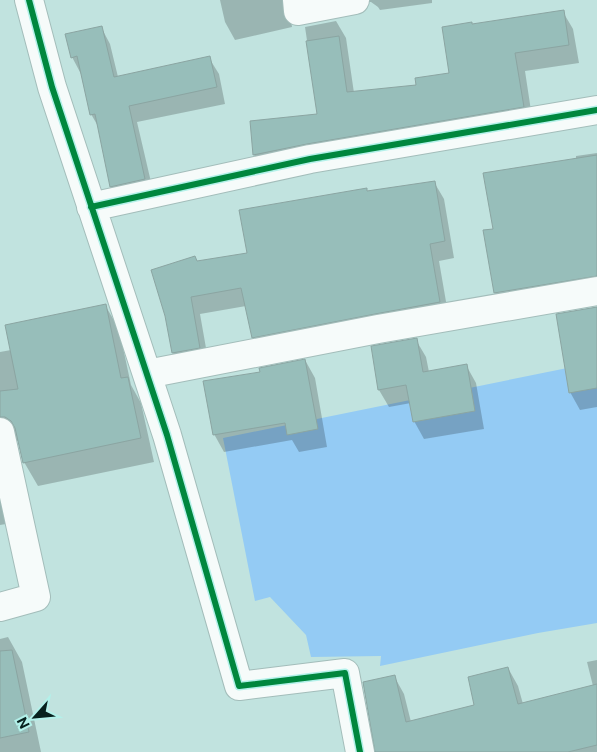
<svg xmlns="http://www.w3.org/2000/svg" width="597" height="752" font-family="'Public Sans',sans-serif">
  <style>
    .water { fill: #94cbf4 }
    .shadow { fill: #0003 }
    .building { fill: #97beba; stroke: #8ba5a2 }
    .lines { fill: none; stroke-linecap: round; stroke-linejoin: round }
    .minor-casing { stroke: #a3bdba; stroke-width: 30 }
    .minor { stroke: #f6fbfa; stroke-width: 28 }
    .cycleway-casing { stroke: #b3f1ea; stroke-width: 9 }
    .cycleway { stroke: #00873e; stroke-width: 6 }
  </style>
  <rect width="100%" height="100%" fill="#c1e3df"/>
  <!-- water -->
  <path class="water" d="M597,362V623L538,633L380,666L381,656L311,657L306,635L270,597L255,601L223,438Z"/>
  <!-- shadow -->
  <path class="shadow" d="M220,0H432V3L380,10L378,7L371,2H363L291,20L292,27L235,40L225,22Z
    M563,12L573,29L579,63L525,71L533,124L265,172L254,155L251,122L318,115L305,27L336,21L346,38L354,93L417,86L450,74L472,25Z
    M101,27L110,44L118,77L209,58L219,74L225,104L137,122L154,195L121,203L111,186L99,128L91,114L81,74L72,57Z
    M597,153V294L505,310L495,293L494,230L576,159V156Z
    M434,182L444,199L454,258L439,261L449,319L263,354L253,337L246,306L200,314L209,365L183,370L173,353L167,315L197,263L248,254L366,189L368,193Z
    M105,305L119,329L131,385L141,403L154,462L38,486L24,462L19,441H10L0,450V352L11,350Z
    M597,308V407L580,410L570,392Z
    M416,340L426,357L429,372L466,365L476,383L484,429L424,439L414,421L411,403L389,407L379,390Z
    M305,360L315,378L327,447L299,452L292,440L224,452L214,434L262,373Z
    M0,469L12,523L0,525Z
    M8,637L22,662L41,752H0V639Z
    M597,660V752H376L394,676L404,694L411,722L476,706L508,668L518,686L523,704L593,686L587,662Z"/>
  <!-- building -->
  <path class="building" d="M564,10L569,45L515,53L524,107L307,144L253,155L250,121L317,114L306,41L339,36L347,92L416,85L415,78L449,73L442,27L472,22V24Z
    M102,26L114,77L210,56L217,87L129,106L145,179L110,187L95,114L90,115L77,56L71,58L65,34Z
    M597,155V276L494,293L483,230L493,229L483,173Z
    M435,181L445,241L430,244L440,302L375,314L252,338L241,288L191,297L200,348L172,353L165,316L151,270L195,256L197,261L247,253L239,210L367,188V191Z
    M106,304L121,378L128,377L141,438L23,463L15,428L11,421L5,417H0V391L18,389L5,325Z
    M597,307V388L569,393L556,314Z
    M417,338L423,372L467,364L475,411L413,422L406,385L378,390L371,346Z
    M305,359L318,429L287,435L285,423L213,435L203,381L260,372L259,368Z
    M12,650L29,732L0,738V651Z
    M508,667L518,704L597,684V745L568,752H375L363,682L395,675L406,722L474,705L468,677Z"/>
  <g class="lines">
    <!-- minor casing -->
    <g class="minor-casing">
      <path id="minor" d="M29,0L52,87L167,435L239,686L345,673L360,752
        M297,0L298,11L355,0
        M91,207L310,159L597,110
        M147,374L378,329L597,291
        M0,432L36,597L0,607"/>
    </g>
    <!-- minor -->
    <use href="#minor" class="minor"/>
    <!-- cycleway casing -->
    <g class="cycleway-casing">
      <path id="cycleway" d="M29,0L52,87L167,435L239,686L345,673L360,752
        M91,207L310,159L597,110"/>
    </g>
    <!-- cycleway -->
    <use href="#cycleway" class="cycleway"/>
  </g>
  <!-- north arrow -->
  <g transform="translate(35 717) rotate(243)" stroke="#b3f1ea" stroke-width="4" paint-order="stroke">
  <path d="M0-4L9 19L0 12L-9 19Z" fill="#07211e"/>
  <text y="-8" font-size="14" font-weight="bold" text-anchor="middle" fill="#07211e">N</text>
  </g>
</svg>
